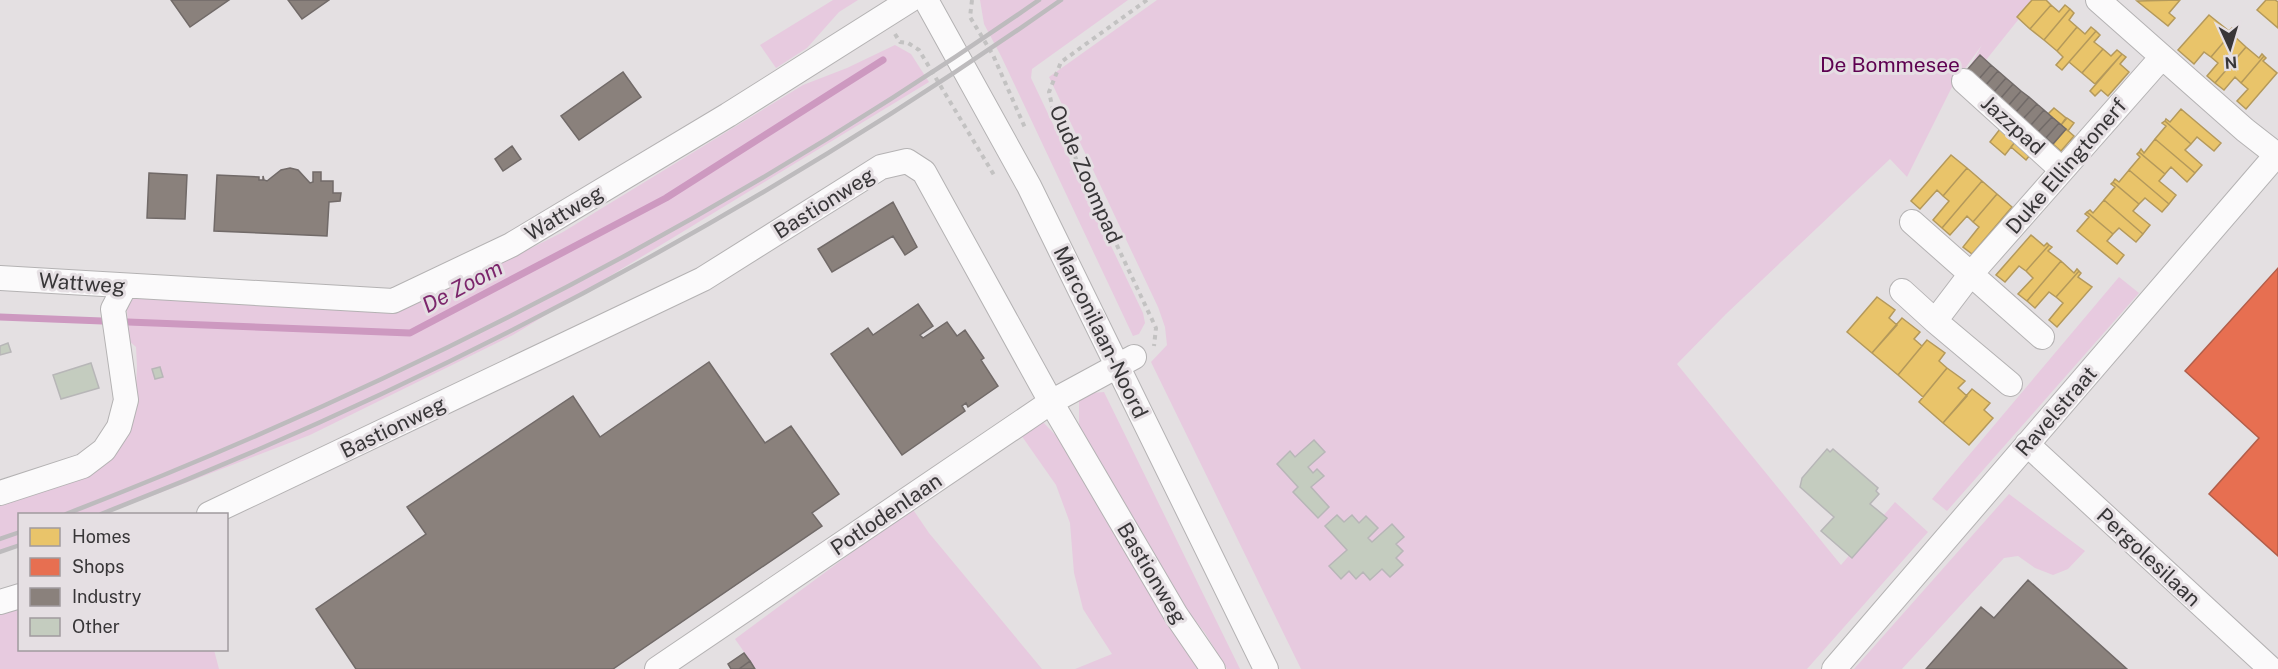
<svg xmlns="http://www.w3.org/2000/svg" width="2278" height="669" font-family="'Public Sans',sans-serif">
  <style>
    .green { fill: #e7cadf }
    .homes { fill: #e9c46a; stroke: #b4995b; stroke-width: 1.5 }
    .shops { fill: #e76f51; stroke: #b25e4a; stroke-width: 1.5 }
    .industry { fill: #8a817c; stroke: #716a68; stroke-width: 1.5 }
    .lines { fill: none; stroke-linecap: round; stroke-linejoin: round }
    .stream { stroke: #cd99c0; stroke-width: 7 }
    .building { fill: #c4ccbf; stroke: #b7b6b7; stroke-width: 1.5 }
    .minor-casing { stroke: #b4b2b3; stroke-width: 26 }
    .path { stroke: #c3c2c2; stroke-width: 4; stroke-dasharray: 4.5 4.5; stroke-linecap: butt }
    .minor { stroke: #fbfafb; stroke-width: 24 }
    .rail { stroke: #bdbbbd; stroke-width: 4.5 }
    .labels { text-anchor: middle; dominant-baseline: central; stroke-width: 6; stroke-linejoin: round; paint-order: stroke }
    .park-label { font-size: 21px; fill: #5e0251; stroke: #e5dfe3 }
    .street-label { font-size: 21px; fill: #383638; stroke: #e5dfe3 }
    .water-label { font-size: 22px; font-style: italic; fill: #7c266c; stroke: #e5dfe3 }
  </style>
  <rect width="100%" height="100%" fill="#e4e0e2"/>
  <!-- green -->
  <path class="green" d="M833,0H858L839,12L807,48L776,68L760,45Z
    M980,0H1128L1032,69L1031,78L1143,313L1145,323L1139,334L1133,336L1001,56L984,24Z
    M1157,0H2034L1970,80L1965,75L1982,45L1953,85L1907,177L1890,159L1726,314L1677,364L1841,565L1895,502L1928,532L1807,669H1301L1151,362L1167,345L1165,327L1158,307L1049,77Z
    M895,45L911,54L929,82L513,335L310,435L105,514H20L19,545L0,552V506L59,486L135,407L137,367L136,347L128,340L127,306L136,296L418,298L468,280L563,232L803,85L847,68Z
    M2119,277L2139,293L1947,511L1932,499Z
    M1104,392L1240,669H1227L1205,633L1172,591L1086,442L1079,425V399L1091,393Z
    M1043,422L1061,441L1199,669H1075L1112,654L1083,609L1074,573L1070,523L1056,485L1021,435Z
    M2009,494L2085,551L2068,569L2053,575L2035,568L2018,556L2004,558L1902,669H1854Z
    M912,508L929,533L1042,669H756L735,639Z
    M19,605L20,650H214L219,669H0V611Z"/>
  <!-- homes -->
  <path class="homes" d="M2032,0H2046L2051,5L2030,29L2017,17Z
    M2180,0L2169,13L2175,18L2168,26L2137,1Z
    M2266,0H2275L2278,2V28L2257,10Z
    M2051,5L2059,12L2065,5L2070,9L2044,40L2030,29Z
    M2070,9L2074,13L2069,20L2077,27L2057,51L2044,40Z
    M2209,15L2229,31L2232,28L2234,30L2211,57L2204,52L2194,64L2178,50Z
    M2077,27L2085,34L2091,27L2096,31L2062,70L2056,65L2063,57L2057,51Z
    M2234,30L2237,32L2234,36L2246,47L2215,83L2207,76L2218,63L2211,57Z
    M2096,31L2100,35L2094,42L2103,49L2082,73L2069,62Z
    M2246,47L2259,58L2262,54L2264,56L2241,83L2235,77L2224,90L2215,83Z
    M2103,49L2111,56L2117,50L2122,54L2095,84L2082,73Z
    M2122,54L2126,57L2120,64L2129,72L2108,96L2101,90L2095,96L2090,91Z
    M2264,56L2266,58L2263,61L2277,73L2246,109L2237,101L2248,89L2241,83Z
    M2054,108L2066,118L2061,125L2048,114Z
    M2181,109L2221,143L2214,151L2197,137L2191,144L2165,121L2166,119L2170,122Z
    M2067,118L2074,123L2068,131L2061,125Z
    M2165,121L2191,144L2185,150L2202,165L2195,173L2155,139L2166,126L2162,123Z
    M2000,129L2015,142L2005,155L1990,142Z
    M2066,129L2074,136L2061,151L2053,144Z
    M2155,139L2195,173L2187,182L2171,167L2165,174L2139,152L2141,149L2144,153Z
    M2015,142L2030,155L2026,160L2011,147Z
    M2139,152L2165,174L2159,181L2176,195L2169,204L2129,170L2140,157L2137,154Z
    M1951,155L1967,168L1943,196L1937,190L1920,209L1911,201Z
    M1967,168L1982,181L1942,228L1933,220L1949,201L1943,196Z
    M2129,170L2169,204L2162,212L2145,198L2139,204L2113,182L2115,179L2119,182Z
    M1982,181L1997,194L1973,222L1967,216L1950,235L1942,228Z
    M2113,182L2139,204L2133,211L2150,225L2143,234L2104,200L2115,187L2111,184Z
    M1997,194L2012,207L1972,254L1963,247L1979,227L1973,222Z
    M2104,200L2143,234L2136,242L2119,228L2113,234L2087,212L2090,210L2093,213Z
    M2087,212L2113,234L2107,241L2124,255L2117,264L2077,231L2089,217L2085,214Z
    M2031,235L2044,246L2047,243L2049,245L2026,271L2019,266L2005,282L1996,275Z
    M2049,245L2052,247L2048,251L2061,261L2027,301L2018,294L2033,278L2026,271Z
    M2061,261L2074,273L2077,269L2079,271L2056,297L2049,292L2035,308L2027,301Z
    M2079,271L2081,273L2078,277L2092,287L2057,327L2049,320L2063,303L2056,297Z
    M1877,297L1895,310L1889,318L1897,325L1872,353L1847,332Z
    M1902,318L1920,332L1914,339L1922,346L1898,375L1872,353Z
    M1927,340L1945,353L1939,361L1947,368L1923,397L1898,375Z
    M1947,368L1965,381L1958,388L1967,396L1943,423L1919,402Z
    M1972,389L1990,403L1984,410L1993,418L1969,445L1943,423Z"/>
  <!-- shops -->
  <path class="shops" d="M2278,268V556L2209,494L2259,438L2185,371Z"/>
  <!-- industry -->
  <path class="industry" d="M171,0H229L190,27Z
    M288,0H329L302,19Z
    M1980,55L1991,65L1978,80L1967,70Z
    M1991,65L1998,71L1985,86L1978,80Z
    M1998,71L2006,78L1993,93L1985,86Z
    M623,72L641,97L579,140L561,116Z
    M2006,78L2013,84L2000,99L1993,93Z
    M2013,84L2021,91L2008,106L2000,99Z
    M2021,91L2029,97L2016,112L2008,106Z
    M2029,97L2037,104L2023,119L2016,112Z
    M2037,104L2044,110L2031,125L2023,119Z
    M2044,110L2052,117L2038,132L2031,125Z
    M2052,117L2059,123L2046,138L2038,132Z
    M2059,123L2066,129L2053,144L2046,138Z
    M512,146L521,159L503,171L495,159Z
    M290,168L298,170L310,183L313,182V172H321V181H333V193H341L340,201L329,202L327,236L214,231L217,175L259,177V180H263V176L264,180L267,181L281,170Z
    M149,173L187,175L185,219L147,218Z
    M893,202L917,247L905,255L893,236L832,272L818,249Z
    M918,304L933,326L920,335L923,338L947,322L957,336L965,330L984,358L981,360L998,386L968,407L966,403L962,406L965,411L902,455L831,354L868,328L873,335Z
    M709,362L765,443L791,426L839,494L812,513L822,526L613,669H356L316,609L426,534L407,507L573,396L600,437Z
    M2028,580L2127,669H1926L1981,607L1994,618Z
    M744,653L750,661L739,669H731L728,664Z
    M750,661L755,669H739Z"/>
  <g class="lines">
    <!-- stream -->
    <path class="stream" d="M0,317L410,333L666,198L883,60"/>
  </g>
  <!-- building -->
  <path class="building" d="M8,343L11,352L0,355V346Z
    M91,363L99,388L61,399L53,375Z
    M160,367L163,377L155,379L152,369Z
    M1314,440L1325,452L1308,467L1313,473L1317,469L1324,476L1311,487L1329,507L1318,518L1293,492L1298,487L1277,464L1290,451L1295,457Z
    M1827,449L1830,452L1833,449L1878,488L1876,491L1879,494L1870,504L1887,518L1852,558L1821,531L1834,517L1800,487L1802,478Z
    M1337,515L1344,522L1352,515L1359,523L1366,516L1378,528L1368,538L1372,542L1392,524L1404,537L1396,544L1403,551L1396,558L1403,565L1390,577L1382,569L1370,580L1363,572L1356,579L1349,571L1341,579L1329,566L1347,550L1325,526Z"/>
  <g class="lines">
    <!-- minor casing -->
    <g class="minor-casing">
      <path id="minor" d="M926,0L1029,186L1266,669
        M2098,0L2245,130L2277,155
        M1964,81L2061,169
        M1912,222L2042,337
        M0,278L393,301L511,245L728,115L910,0
        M1902,291L1935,321
        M2010,384L1935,321L1970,275L2162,57
        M2027,444L2271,669
        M0,493L83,466L104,450L119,427L126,400L113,309L125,286
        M209,514L703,279L881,167L907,161L924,172L1051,402L1176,615L1213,669
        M0,602L20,596
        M657,669L1051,402L1134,357
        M1834,669L2278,153"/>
    </g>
    <!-- path -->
    <path class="path" d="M972,0L970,17L993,55L1026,130
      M1147,0L1061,62L1049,92L1053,110L1156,328L1154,346
      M895,34L900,42L908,43L919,50L994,175"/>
    <!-- minor -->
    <use href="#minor" class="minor"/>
    <!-- rail -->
    <path class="rail" d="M66,514C409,381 737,211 1039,0
      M101,514C441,382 763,209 1061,0
      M0,539L20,532
      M0,552L20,545"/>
  </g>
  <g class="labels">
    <!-- park labels -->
    <g class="park-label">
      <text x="1890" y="64">De Bommesee</text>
    </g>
    <!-- street labels -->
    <g class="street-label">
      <text transform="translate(2013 125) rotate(42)">Jazzpad</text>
      <text transform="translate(2066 166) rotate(-49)">Duke Ellingtonerf</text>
      <text transform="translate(1086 174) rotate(66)">Oude Zoompad</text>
      <text transform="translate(824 203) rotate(-32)">Bastionweg</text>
      <text transform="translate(564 213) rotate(-31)">Wattweg</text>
      <text transform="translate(82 283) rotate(4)">Wattweg</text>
      <text transform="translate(1101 332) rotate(64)">Marconilaan-Noord</text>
      <text transform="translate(2056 411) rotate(-49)">Ravelstraat</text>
      <text transform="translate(393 427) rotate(-26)">Bastionweg</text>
      <text transform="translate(886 514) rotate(-34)">Potlodenlaan</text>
      <text transform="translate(2149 557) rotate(43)">Pergolesilaan</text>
      <text transform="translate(1152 573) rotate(59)">Bastionweg</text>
    </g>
    <!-- water labels -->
    <g class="water-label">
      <text transform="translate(462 286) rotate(-28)">De Zoom</text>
    </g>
  </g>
  <!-- legend -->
  <rect x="18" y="513" width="210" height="138" fill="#e5dfe3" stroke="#a09b9f" stroke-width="1.5"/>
  <rect x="30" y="528" width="30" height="18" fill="#e9c46a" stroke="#a09b9f" stroke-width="1.5"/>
  <text x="72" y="543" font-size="18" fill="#383638">Homes</text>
  <rect x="30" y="558" width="30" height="18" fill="#e76f51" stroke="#a09b9f" stroke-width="1.5"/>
  <text x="72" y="573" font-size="18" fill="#383638">Shops</text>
  <rect x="30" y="588" width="30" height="18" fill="#8a817c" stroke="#a09b9f" stroke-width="1.5"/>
  <text x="72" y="603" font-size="18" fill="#383638">Industry</text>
  <rect x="30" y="618" width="30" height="18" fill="#c4ccbf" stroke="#a09b9f" stroke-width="1.5"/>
  <text x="72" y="633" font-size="18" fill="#383638">Other</text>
  <!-- north arrow -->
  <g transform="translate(2230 48) rotate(176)" stroke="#e5dfe3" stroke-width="4.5" paint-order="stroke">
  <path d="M0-4.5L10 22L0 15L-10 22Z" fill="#383638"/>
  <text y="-9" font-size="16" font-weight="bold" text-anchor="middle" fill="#383638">N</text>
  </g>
</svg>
